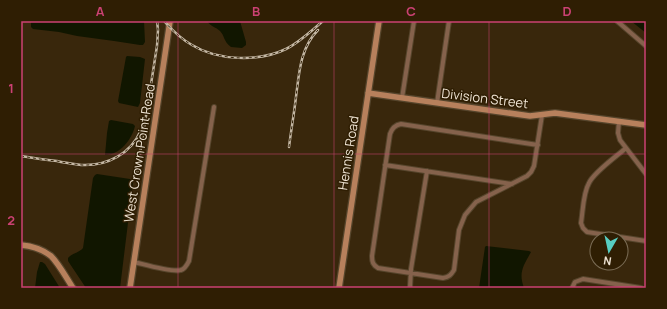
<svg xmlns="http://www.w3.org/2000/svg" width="667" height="309" font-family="Manrope,sans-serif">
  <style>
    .water { fill: #111600 }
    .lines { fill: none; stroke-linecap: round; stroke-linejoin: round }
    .street-casing { stroke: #56452c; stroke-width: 6 }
    .secondary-casing { stroke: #56452c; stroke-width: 8 }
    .street { stroke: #85624c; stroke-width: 4 }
    .secondary { stroke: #b7805c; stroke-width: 5.5 }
    .rail-casing { stroke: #c4b7a4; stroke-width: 2.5 }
    .rail { stroke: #2f1e03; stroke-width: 1; stroke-dasharray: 3; stroke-linecap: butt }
    .grid { fill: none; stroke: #cb4173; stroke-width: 1; stroke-opacity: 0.55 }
    .labels { text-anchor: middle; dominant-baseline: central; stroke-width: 3; stroke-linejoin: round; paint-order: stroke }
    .street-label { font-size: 13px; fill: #eee3d3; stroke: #2f1e03 }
    .neatline { fill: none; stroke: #cb4173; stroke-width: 1.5 }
    .grid-label { font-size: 13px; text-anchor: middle; font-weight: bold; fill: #cb4173 }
  </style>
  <rect width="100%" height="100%" fill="#39270c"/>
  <!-- water -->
  <path class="water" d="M31,21H144L145,42L143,45H140L114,41L77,36L59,32L33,29L31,27Z
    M207,21H240L246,42V45L242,48L231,47C223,41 225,36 220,31C216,27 211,27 207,21Z
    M631,21H646V33Z
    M127,56L140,57L145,59L140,103L138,107L119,103L118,101L126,57Z
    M111,120L133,124L135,126C132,139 120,155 105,155L107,133L109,121Z
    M97,174L130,179L132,180L133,182L120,288H86L68,261V258C72,253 79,253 83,248L93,178L95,175Z
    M486,246L529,251L531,252C524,265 518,272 524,288H479L485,247Z
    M40,262H42L45,264L60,288H35L37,272Z"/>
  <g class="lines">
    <!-- street casing -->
    <g class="street-casing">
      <path id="street" d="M617,21L646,46
        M402,98L414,21
        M437,103L449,21
        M619,121L618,133L620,140L646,174
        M538,145L401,124C395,125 392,128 390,134L372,256C372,262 373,265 378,268L443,278C449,277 451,275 454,270L459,230L465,215L476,202L527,176L531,172L534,166L542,115
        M626,148C617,156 594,172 589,183C583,193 583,211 581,223L583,228L587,232L646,241
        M385,165L512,184
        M134,262C143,264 173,273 181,270C185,269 187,265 189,261L214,107
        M410,288L411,269L427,171
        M572,288L575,282L583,279L641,288"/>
    </g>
    <!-- secondary casing -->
    <g class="secondary-casing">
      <path id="secondary" d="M368,93L530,116L555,113L646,125
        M21,245C32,246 42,249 51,256C59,264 67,279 73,288
        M130,288L170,21
        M339,288L379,21"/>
    </g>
    <!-- street -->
    <use href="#street" class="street"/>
    <!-- secondary -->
    <use href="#secondary" class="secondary"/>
    <!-- rail casing -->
    <g class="rail-casing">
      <path id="rail" d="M164,21C172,30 181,39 192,45C218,61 259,62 286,49C300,42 311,31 323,21
        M289,147C291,131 294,114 296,97C299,74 300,48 318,30
        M21,156C33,158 45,160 57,161C65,163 74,164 82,165C107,166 131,154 141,130
        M137,173L157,46L158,30L157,21"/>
    </g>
    <!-- rail -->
    <use href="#rail" class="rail"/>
  </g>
  <!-- grid -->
  <path class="grid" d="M178,21V288M334,21V288M489,21V288M21,154H646"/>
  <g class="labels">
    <!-- street labels -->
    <g class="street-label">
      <text transform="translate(485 98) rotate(7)">Division Street</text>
      <text transform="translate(139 153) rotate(-81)">West Crown Point Road</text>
      <text transform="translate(348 153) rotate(-81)">Hennis Road</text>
    </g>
  </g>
  <!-- border -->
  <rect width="667" height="309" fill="none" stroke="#2f1e03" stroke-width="44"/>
  <!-- north arrow -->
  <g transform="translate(609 251) rotate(189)"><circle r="19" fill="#2f1e03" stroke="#7b6d56"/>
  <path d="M0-3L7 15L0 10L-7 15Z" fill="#57cec2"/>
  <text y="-6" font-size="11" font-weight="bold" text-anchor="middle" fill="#eee3d3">N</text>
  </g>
  <rect x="22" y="22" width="623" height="265" class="neatline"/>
  <g class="grid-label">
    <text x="100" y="16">A</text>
    <text x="256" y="16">B</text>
    <text x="411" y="16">C</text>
    <text x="567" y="16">D</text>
    <text x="11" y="93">1</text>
    <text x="11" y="225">2</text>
  </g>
</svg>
